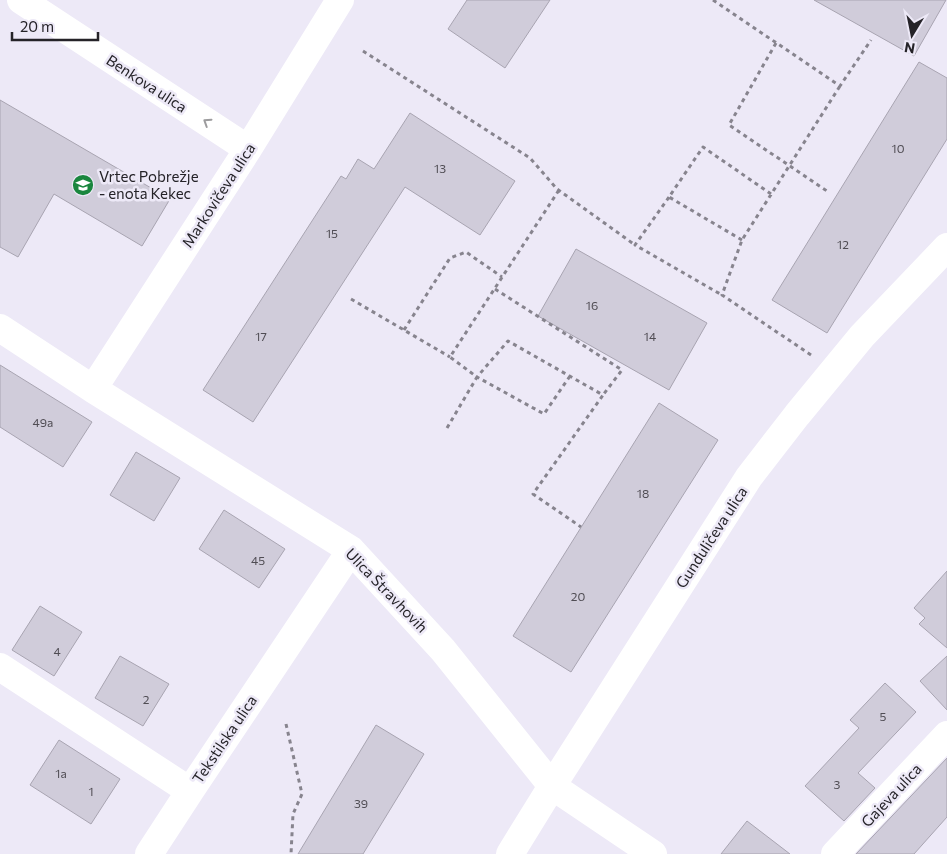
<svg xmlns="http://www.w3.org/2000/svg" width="947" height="854" font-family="Commissioner,sans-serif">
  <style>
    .building { fill: #d0ccda; stroke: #a8a4b1 }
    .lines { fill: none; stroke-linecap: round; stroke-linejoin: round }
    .path { stroke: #87848e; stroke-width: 3; stroke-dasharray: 4 4; stroke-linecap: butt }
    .minor { stroke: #fff; stroke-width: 28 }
    .oneway { stroke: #9d9c9e }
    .labels { text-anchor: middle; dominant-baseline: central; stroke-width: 5; stroke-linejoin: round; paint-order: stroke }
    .number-label { font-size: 12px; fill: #504d54 }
    .street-label { font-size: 15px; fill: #252328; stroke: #ede9f7 }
    .poi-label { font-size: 15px; fill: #252328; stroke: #ede9f7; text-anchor: start }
  </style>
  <rect width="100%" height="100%" fill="#ede9f7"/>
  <!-- building -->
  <path class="building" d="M467,0H550L505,68L448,29Z
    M814,0H946L914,56Z
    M919,62L947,78V139L827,333L772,300Z
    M0,100L170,199L142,246L54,194L18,257L0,247Z
    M410,113L515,181L480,235L405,187L253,422L203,390L341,176L346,179L358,159L374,169Z
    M576,249L707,323L669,390L538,316Z
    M0,365L92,422L63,467L0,427Z
    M659,403L718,440L571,672L513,636Z
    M136,452L180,478L154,521L110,495Z
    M224,510L285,549L259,588L199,549Z
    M947,571V648L919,624L925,618L914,608Z
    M40,606L82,632L54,676L12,650Z
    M120,656L169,684L143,726L95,698Z
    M947,656V710L920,681Z
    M885,683L916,712L858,773L875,788L844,821L805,786L859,728L850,720Z
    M376,725L424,754L363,854H298Z
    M59,740L120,779L91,824L30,785Z
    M947,758V817L914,854H856Z
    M747,821L790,854H721Z"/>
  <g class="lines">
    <!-- path -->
    <path class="path" d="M713,0L840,86L871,40
      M776,43L729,125L827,191
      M363,51L530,158L557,189L635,245
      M669,197L635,245L722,295
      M742,240L669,197L703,147L771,194
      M495,289L622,370L603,395
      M351,299L450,357
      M404,330L450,258L466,252L502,277
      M811,355L722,295L742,240L840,86
      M570,376L544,414L477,377L508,341L603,395L533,494L581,527
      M447,428L477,377L450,357L559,190
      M286,724L302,794L293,814L291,854"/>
    <!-- minor -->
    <path class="minor" d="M21,0L248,149
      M0,328L93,389L351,550L443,650L552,786L653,854
      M93,389L248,149L340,0
      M0,667L190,791
      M149,854L190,791L351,550
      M510,854L552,786L749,477L797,415L862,336L947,247
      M835,854L947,735"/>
  </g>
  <!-- one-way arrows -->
  <defs><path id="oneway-chevron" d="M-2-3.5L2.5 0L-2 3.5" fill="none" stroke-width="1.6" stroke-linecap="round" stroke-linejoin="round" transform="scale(1.25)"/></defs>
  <use class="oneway" href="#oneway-chevron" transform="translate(207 122) rotate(-147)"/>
  <!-- icons -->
  <defs>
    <g id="school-disc" transform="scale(1.125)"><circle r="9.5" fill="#1a863e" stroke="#ede9f7"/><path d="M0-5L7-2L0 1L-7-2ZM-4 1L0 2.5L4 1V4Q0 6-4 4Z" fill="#fff"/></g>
  </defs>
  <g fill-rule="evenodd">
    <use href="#school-disc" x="83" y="185"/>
  </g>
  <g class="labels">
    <!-- number labels -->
    <g class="number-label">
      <text x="898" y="148">10</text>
      <text x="440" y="168">13</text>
      <text x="332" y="233">15</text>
      <text x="843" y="244">12</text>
      <text x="592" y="305">16</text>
      <text x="261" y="336">17</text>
      <text x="650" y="336">14</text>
      <text x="43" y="422">49a</text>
      <text x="643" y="493">18</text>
      <text x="258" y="560">45</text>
      <text x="578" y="596">20</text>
      <text x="57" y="651">4</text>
      <text x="146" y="699">2</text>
      <text x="883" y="716">5</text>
      <text x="61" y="773">1a</text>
      <text x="837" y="784">3</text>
      <text x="91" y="791">1</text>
      <text x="361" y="803">39</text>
    </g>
    <!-- street labels -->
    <g class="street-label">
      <text transform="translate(147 83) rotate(33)">Benkova ulica</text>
      <text transform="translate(218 195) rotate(-57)">Markovičeva ulica</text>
      <text transform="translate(711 537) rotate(-57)">Gunduličeva ulica</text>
      <text transform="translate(387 590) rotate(46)">Ulica Štravhovih</text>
      <text transform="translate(224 739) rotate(-56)">Tekstilska ulica</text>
      <text transform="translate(891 795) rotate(-47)">Gajeva ulica</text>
    </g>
    <!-- poi labels -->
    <g class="poi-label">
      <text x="99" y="176">Vrtec Pobrežje<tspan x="99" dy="17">- enota Kekec</tspan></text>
    </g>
  </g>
  <!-- north arrow -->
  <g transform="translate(912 35) rotate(190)" stroke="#ede9f7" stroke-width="4" paint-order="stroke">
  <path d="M0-4L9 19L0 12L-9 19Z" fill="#252328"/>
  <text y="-8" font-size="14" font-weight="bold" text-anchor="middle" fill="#252328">N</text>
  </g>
  <!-- scale -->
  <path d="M12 32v8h86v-8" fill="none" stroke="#252328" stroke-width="2.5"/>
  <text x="20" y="32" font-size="15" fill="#252328" stroke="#ede9f7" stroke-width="4" paint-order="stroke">20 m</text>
</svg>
